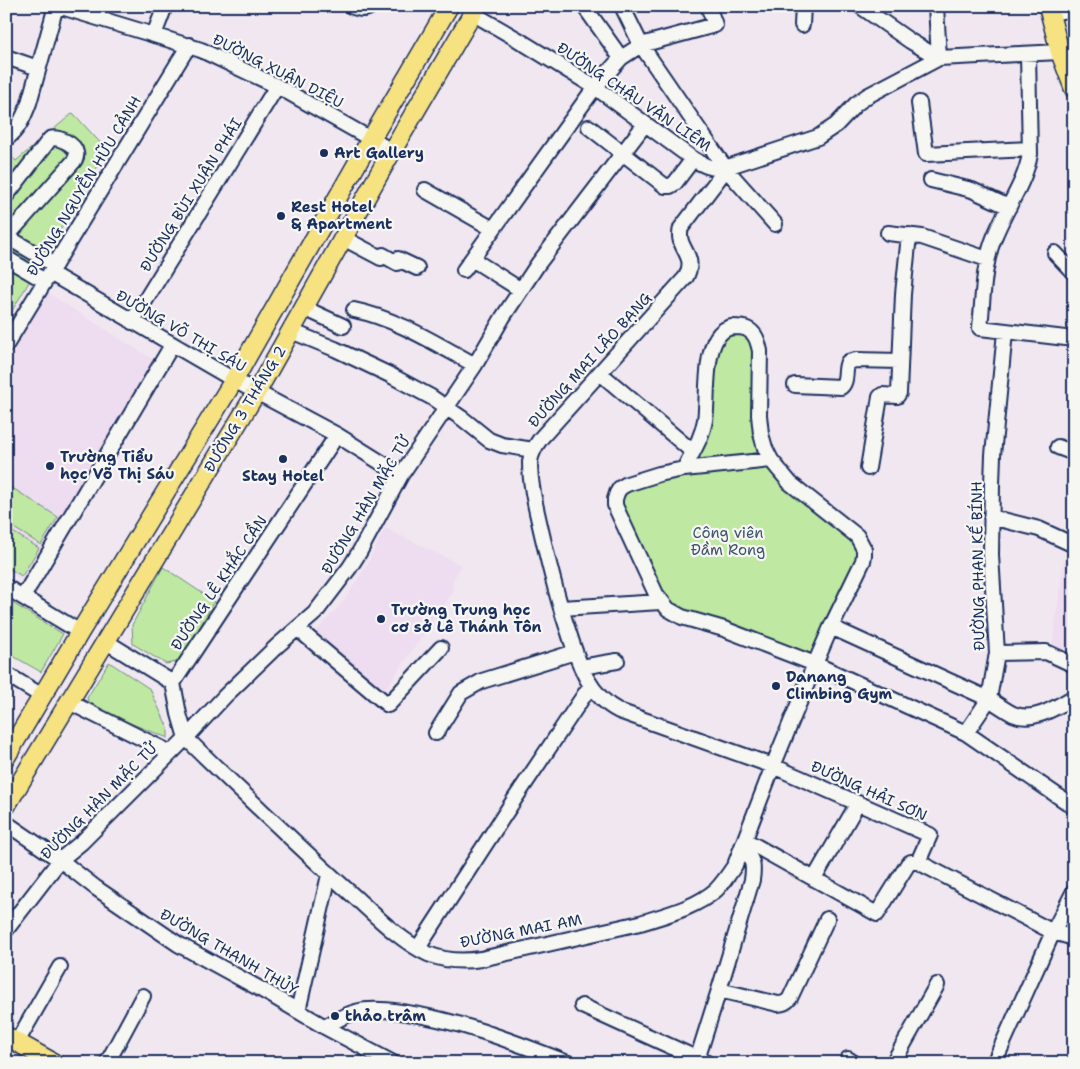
<svg xmlns="http://www.w3.org/2000/svg" width="1080" height="1069" font-family="'Shantell Sans',sans-serif">
  <style>
    .built { fill: #eedcf0 }
    .green { fill: #bfe8a3; stroke: #6d8c80 }
    .lines { fill: none; stroke-linecap: round; stroke-linejoin: round }
    .minor-casing { stroke: #1b2f5e; stroke-width: 18 }
    .major-casing { stroke: #1b2f5e; stroke-width: 21 }
    .minor { stroke: #f6f6f2; stroke-width: 14 }
    .major { stroke: #f6e281; stroke-width: 18 }
    .poi-dot { fill: #1b2f5e; stroke: #f6f6f2; stroke-width: 2 }
    .labels { text-anchor: middle; dominant-baseline: central; stroke-width: 4.5; stroke-linejoin: round; paint-order: stroke }
    .street-label { font-size: 15px; fill: #1b2f5e; stroke: #f6f6f2 }
    .poi-label { font-size: 15px; font-weight: bold; fill: #1b2f5e; stroke: #f6f6f2; text-anchor: start }
    .park-label { font-size: 15px; fill: #3c546c; stroke: #f6f6f2 }
  </style>
  <rect width="100%" height="100%" fill="#f1e7f1"/>
  <filter id="ink" filterUnits="userSpaceOnUse"><feTurbulence type="fractalNoise" baseFrequency=".02" numOctaves="2"/><feDisplacementMap in="SourceGraphic" scale="10" xChannelSelector="R" yChannelSelector="G"/><feConvolveMatrix kernelMatrix="1 2 1 2 8 2 1 2 1" color-interpolation-filters="sRGB"/></filter>
  <g filter="url(#ink)">
    <!-- built -->
    <path class="built" d="M46,292L157,362L24,581L6,570V359Z
      M385,528L461,565L452,582L453,592L383,692L312,636L344,601L368,563Z
      M1064,558L1074,559V661L1052,648Z"/>
    <!-- green -->
    <path class="green" d="M73,113L107,150L6,321V150L16,161Z
      M726,329L754,334L761,434L771,460L851,531L863,561L815,664L661,602L615,499L620,488L684,469L693,451L710,355Z
      M6,484L58,517L41,545L6,523Z
      M6,528L39,548L22,576L6,567Z
      M163,567L214,601L182,661L166,664L133,644L132,625Z
      M6,599L63,634L41,672L6,652Z
      M109,662L150,689L168,728V738L91,708L87,698Z"/>
    <g class="lines">
      <!-- minor casing -->
      <g class="minor-casing">
        <path id="minor" d="M58,6L154,35L201,50L277,86L392,151
          M351,6C358,9 365,11 371,6
          M584,6L621,58
          M622,6L641,45L726,169L775,224
          M860,6L910,41L939,58
          M936,6L939,58
          M472,13L517,39L595,87L693,159C711,170 719,171 739,163L818,137L836,125L856,104L867,96L939,58L1060,52
          M1049,13L1074,9
          M802,25L803,6
          M154,35L165,6
          M1028,54L1030,154C1025,184 1005,209 994,238C983,266 983,298 980,328L1074,339
          M6,57L38,68
          M919,103L926,154L1030,149
          M589,127L665,186H670L675,183L693,159
          M6,139C18,130 24,117 29,103L56,6
          M726,169L681,228C675,249 698,254 686,277L541,438C535,446 531,453 530,462C530,485 536,508 541,530C549,565 557,599 569,633C574,649 579,665 587,679C595,693 605,704 619,711L773,766L930,835L918,862L1053,932L1074,938
          M931,180L972,190L1009,207
          M425,190L493,229
          M6,196L50,139C58,136 75,144 76,153C77,156 76,158 74,161L9,234
          M888,233L922,237L987,259
          M9,238L55,265
          M343,238L381,258L383,255L397,263L398,259L417,268
          M1055,253L1074,273
          M6,258L45,281
          M472,259L521,290
          M464,270L595,87L621,58L641,45L715,25L708,6
          M50,273L234,380L337,435L401,475
          M304,308L343,326
          M354,310C398,319 436,344 475,365
          M132,322L277,86
          M291,331L335,349L390,375L431,397L463,419L489,440L502,445L533,450
          M6,345L189,45
          M600,373L693,452
          M795,385L841,387C848,381 844,369 848,362L856,360L900,361
          M1058,447L1074,453
          M771,460L684,469L659,474L627,484L620,488L617,493L615,499V505L617,510L656,594L668,609L682,617L724,629L815,664L966,733L1074,807
          M868,468L880,397L882,395L897,396L899,393L903,294L909,235
          M991,517L1039,529L1074,545
          M6,587L80,632
          M23,597L172,345
          M561,608L661,602
          M831,627L989,699C997,704 1005,710 1013,714C1033,723 1057,707 1074,697
          M298,629L388,705L441,648
          M105,641L173,683
          M997,653L1046,652L1074,665
          M581,667L617,661
          M6,674L42,696
          M173,683L179,714L186,738C211,763 238,788 263,812C294,841 324,870 356,898C378,918 401,941 428,954C445,961 463,962 481,959L640,923C666,915 695,908 716,890C723,883 729,874 735,865L773,766L815,664L831,627L863,561L864,555V549L857,536L790,483L771,460L765,448L761,434L759,415L760,351C758,342 756,333 747,329C743,327 737,327 732,327C701,332 709,397 705,420C702,438 692,453 684,469
          M173,683L337,435
          M69,702L171,753
          M436,733L461,693L482,681L575,652
          M966,733L989,699L997,653L991,555L992,484L993,455L1005,332
          M6,823L60,860L96,888L178,944L271,995L325,1027L393,1063
          M745,840L877,914L908,864L911,862H918
          M814,879L858,803
          M6,930L60,860L82,842L186,738L225,696L277,646L315,613L350,567L360,551L401,475L475,365L503,317L538,264L645,124
          M418,948L514,800L591,685
          M719,990L778,1004C783,1004 786,1003 790,998L827,919
          M582,1006L707,1063
          M298,1011L329,875
          M325,1027C335,1021 344,1015 356,1012C370,1008 387,1010 401,1012C459,1020 514,1042 568,1063
          M17,1042L60,967
          M848,1059L854,1063
          M107,1063L143,996
          M696,1063L719,990L752,880C754,866 754,858 741,850
          M893,1063L937,985
          M994,1063L1053,932L1074,891"/>
      </g>
      <!-- major casing -->
      <g class="major-casing">
        <path id="major" d="M1048,6L1060,52L1074,89
          M6,757L80,632L234,380L371,139L449,6
          M6,806L256,393L392,151L477,6
          M6,1036L54,1063"/>
      </g>
      <!-- minor -->
      <use href="#minor" class="minor"/>
      <!-- major -->
      <use href="#major" class="major"/>
    </g>
  </g>
  <!-- markers -->
  <g class="poi-dot">
    <circle cx="324" cy="153" r="5"/>
    <circle cx="281" cy="216" r="5"/>
    <circle cx="283" cy="459" r="5"/>
    <circle cx="50" cy="466" r="5"/>
    <circle cx="381" cy="619" r="5"/>
    <circle cx="776" cy="686" r="5"/>
    <circle cx="335" cy="1016" r="5"/>
  </g>
  <g class="labels">
    <!-- street labels -->
    <g class="street-label">
      <text transform="translate(278 71) rotate(27)">ĐƯỜNG XUÂN DIỆU</text>
      <text transform="translate(634 97) rotate(34)">ĐƯỜNG CHÂU VĂN LIÊM</text>
      <text transform="translate(84 186) rotate(-59)">ĐƯỜNG NGUYỄN HỮU CẢNH</text>
      <text transform="translate(191 195) rotate(-58)">ĐƯỜNG BÙI XUÂN PHÁI</text>
      <text transform="translate(181 331) rotate(30)">ĐƯỜNG VÕ THỊ SÁU</text>
      <text transform="translate(590 360) rotate(-48)">ĐƯỜNG MAI LÃO BẠNG</text>
      <text transform="translate(245 409) rotate(-59)">ĐƯỜNG 3 THÁNG 2</text>
      <text transform="translate(366 505) rotate(-59)">ĐƯỜNG HÀN MẶC TỬ</text>
      <text transform="translate(978 566) rotate(-91)">ĐƯỜNG PHAN KẾ BÍNH</text>
      <text transform="translate(219 583) rotate(-56)">ĐƯỜNG LÊ KHẮC CẦN</text>
      <text transform="translate(869 791) rotate(24)">ĐƯỜNG HẢI SƠN</text>
      <text transform="translate(99 801) rotate(-45)">ĐƯỜNG HÀN MẶC TỬ</text>
      <text transform="translate(521 931) rotate(-11)">ĐƯỜNG MAI AM</text>
      <text transform="translate(229 952) rotate(30)">ĐƯỜNG THANH THỦY</text>
    </g>
    <!-- poi labels -->
    <g class="poi-label">
      <text x="334" y="153">Art Gallery</text>
      <text x="291" y="207">Rest Hotel<tspan x="291" dy="17">&amp; Apartment</tspan></text>
      <text x="60" y="457">Trường Tiểu<tspan x="60" dy="17">học Võ Thị Sáu</tspan></text>
      <text x="283" y="476" text-anchor="middle">Stay Hotel</text>
      <text x="391" y="610">Trường Trung học<tspan x="391" dy="17">cơ sở Lê Thánh Tôn</tspan></text>
      <text x="786" y="677">Danang<tspan x="786" dy="17">Climbing Gym</tspan></text>
      <text x="345" y="1016">thảo trâm</text>
    </g>
    <!-- park labels -->
    <g class="park-label">
      <text x="728" y="533">Công viên<tspan x="728" dy="17">Đầm Rong</tspan></text>
    </g>
  </g>
  <!-- margin -->
  <rect width="1080" height="1069" fill="none" stroke="#f6f6f2" stroke-width="25"/>
  <rect x="12" y="12" width="1055" height="1044" fill="none" stroke="#1b2f5e" stroke-width="2" filter="url(#ink)"/>
</svg>
